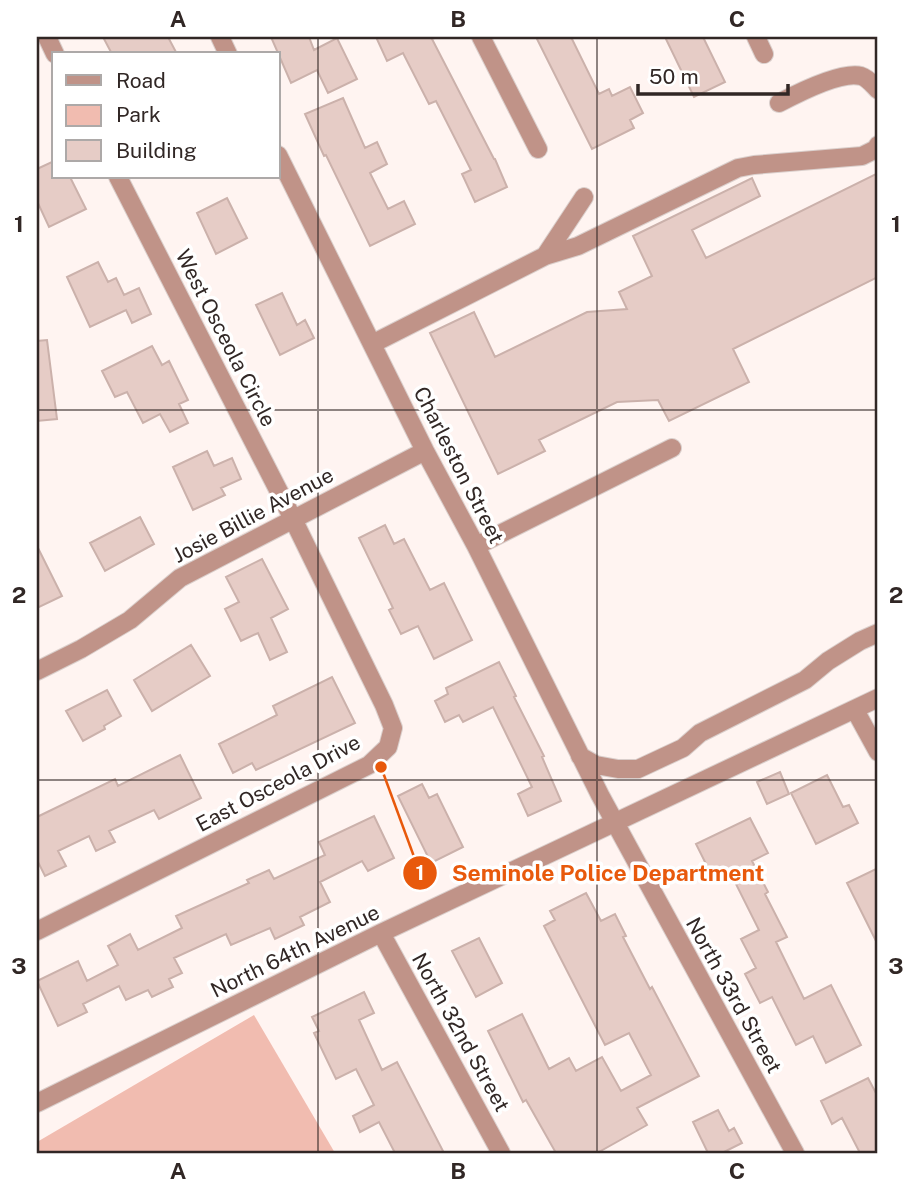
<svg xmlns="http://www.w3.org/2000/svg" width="915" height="1190" font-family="'Public Sans',sans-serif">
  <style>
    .green { fill: #f1bcb0 }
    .building { fill: #e6ccc6; stroke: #cbb1ab; stroke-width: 2 }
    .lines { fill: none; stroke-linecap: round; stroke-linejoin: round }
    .minor-casing { stroke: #dacfcc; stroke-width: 20 }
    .minor { stroke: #c09388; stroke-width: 18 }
    .grid { fill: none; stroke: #312725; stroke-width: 2; stroke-opacity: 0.55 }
    .labels { text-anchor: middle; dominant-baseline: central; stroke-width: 7; stroke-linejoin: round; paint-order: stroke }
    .street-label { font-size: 21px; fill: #312725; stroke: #fff }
    .leader { fill: none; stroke: #e8590c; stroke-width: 2.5 }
    .callout-dot { fill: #e8590c; stroke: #fff; stroke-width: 2.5 }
    .mark-label { font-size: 21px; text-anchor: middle; font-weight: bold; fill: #fff }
    .callout-label { font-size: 23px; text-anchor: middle; font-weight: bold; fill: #e8590c; stroke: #fff; stroke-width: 7; stroke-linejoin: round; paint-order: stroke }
    .neatline { fill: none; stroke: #312725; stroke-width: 2.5 }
    .grid-label { font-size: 23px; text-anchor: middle; font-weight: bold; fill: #312725 }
  </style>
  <rect width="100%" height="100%" fill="#fff4f1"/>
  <!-- green -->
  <path class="green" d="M254,1015L335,1153H37V1142Z"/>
  <!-- building -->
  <path class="building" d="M103,37H168L177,54H112Z
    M271,37H309L314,50L337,38L357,79L328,93L317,70L291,83Z
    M376,37H437L432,39L494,159H495L507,187L475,202L462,174L471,170L436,101L429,104L403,53L387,61Z
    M536,37H571L599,94L609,89L612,96L630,87L643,113L630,120L634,128L592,149Z
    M665,37H703L725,82L694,97Z
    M343,98L365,148L377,142L387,164L370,173L388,209L404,201L415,224L370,246L326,155L324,156L305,114Z
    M54,161V177H70L86,209L49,227L37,201V169Z
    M878,173V277L733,349L749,382L669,421L658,400L617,402L539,440L545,451L498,474L430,333L474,312L495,357L587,312L627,309L619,292L652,276L633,236L752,178L760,196L692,230L706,258Z
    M227,198L247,238L216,254L197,213Z
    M98,262L108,282L116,278L124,295L139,288L151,314L132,323L126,310L90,327L67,277Z
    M282,293L297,325L305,320L314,338L280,355L256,305Z
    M47,340L57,419L37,421V341Z
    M152,346L162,365L169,361L188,400L179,404L188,423L170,432L160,414L143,423L127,392L115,397L102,371Z
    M207,451L214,466L232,458L241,479L221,488L225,495L193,510L173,467Z
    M140,517L154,544L105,571L90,543Z
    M385,525L394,544L404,539L430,590L444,583L472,640L434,659L418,626L401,634L389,610L393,608L359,538Z
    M37,546L62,596L37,608Z
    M262,559L288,609L271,618L287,652L270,660L258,633L241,641L225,609L239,602L226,577Z
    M191,645L210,676L152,711L134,680Z
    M499,662L516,696L514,697L544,756L542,757L561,801L528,816L518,794L532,787L493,707L463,722L459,715L445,722L435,701L448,694L446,688Z
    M332,677L355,723L256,770L252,763L233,773L219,744L277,715L273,706Z
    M107,690L121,716L104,726L105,729L83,741L66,711Z
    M180,755L201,798L159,819L154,810L109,831L115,842L96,851L89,836L58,851L66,866L45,876L37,860V817L115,779L118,786Z
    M780,772L789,794L767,804L757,782Z
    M827,775L843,807L849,805L858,823L816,844L791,793Z
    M422,784L429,798L437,794L463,847L431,863L398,796Z
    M374,816L394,858L368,871L362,861L320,882L330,902L300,917L304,925L275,939L270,928L231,945L226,934L174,958L182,973L169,979L173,987L152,997L148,990L126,1000L119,986L83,1004L87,1012L58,1026L37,981L78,961L87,981L118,965L108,946L130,934L138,950L182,928L176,916L249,883L247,880L269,870L274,879L325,855L319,842Z
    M750,818L768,853L752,861L768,892L765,894L787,937L776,942L804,999L831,985L861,1045L826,1063L813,1036L796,1045L772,997L760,1003L745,974L756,968L741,939L759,930L730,872L714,880L696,844Z
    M878,868V945L847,883Z
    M586,893L601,921L615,914L626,936L623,937L650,989L652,987L699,1076L637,1108L647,1125L597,1153H556L526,1100L523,1102L488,1031L522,1014L549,1069L569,1058L576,1071L602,1057L621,1091L651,1075L629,1033L605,1045L544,926L555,920L550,911Z
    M479,938L502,983L476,997L452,951Z
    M364,992L374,1013L359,1020L382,1070L397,1062L444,1153H395L379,1122L360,1132L353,1116L374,1105L356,1069L336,1079L314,1033L319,1031L312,1017Z
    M868,1078L878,1097V1153H860L842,1118L832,1124L821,1101Z
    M718,1110L729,1131L734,1128L742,1143L722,1153H708L693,1122Z"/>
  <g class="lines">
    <!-- minor casing -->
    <g class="minor-casing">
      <path id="minor" d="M47,37L55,54
        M220,37L228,54
        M481,37L538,149
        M756,37L764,54
        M779,103C798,93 841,71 861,76C868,78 873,85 878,90
        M278,155L425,451L476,546L600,795L795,1153
        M545,256L584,197
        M372,344L545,256L578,246L738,168L754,165L862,156L876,149L878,145
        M476,546L672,448
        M37,671L81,649L130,620L180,578L425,451
        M855,710L878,752
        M580,756L596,765L618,769H638L683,748L700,733L805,680L828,661L860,641L878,633
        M37,931L369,765L388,747L393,728L384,705L293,519L118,177
        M381,933L501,1153
        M37,1103L381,933L878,698"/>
    </g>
    <!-- minor -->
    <use href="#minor" class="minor"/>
  </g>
  <!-- grid -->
  <path class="grid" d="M318,37V1153M597,37V1153M37,410H878M37,780H878"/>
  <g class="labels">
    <!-- street labels -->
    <g class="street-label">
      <text transform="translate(226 338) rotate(63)">West Osceola Circle</text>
      <text transform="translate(459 465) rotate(63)">Charleston Street</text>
      <text transform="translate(253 515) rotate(-28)">Josie Billie Avenue</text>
      <text transform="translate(278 783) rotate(-28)">East Osceola Drive</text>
      <text transform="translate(295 951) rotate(-26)">North 64th Avenue</text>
      <text transform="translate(734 995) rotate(61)">North 33rd Street</text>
      <text transform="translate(461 1032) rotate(61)">North 32nd Street</text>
    </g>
  </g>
  <!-- callouts -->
  <path class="leader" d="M381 767L420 873"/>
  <g class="callout-dot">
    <circle cx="381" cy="767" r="7"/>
    <circle cx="420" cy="873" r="18"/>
  </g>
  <g class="mark-label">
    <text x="420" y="880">1</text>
  </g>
  <g class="callout-label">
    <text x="608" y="881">Seminole Police Department</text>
  </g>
  <!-- border -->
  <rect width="915" height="1190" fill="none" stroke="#ffffff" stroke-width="77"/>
  <!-- legend -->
  <rect x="52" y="52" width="228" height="126" fill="#ffffff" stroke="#ada9a8" stroke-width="2"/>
  <rect x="66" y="75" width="35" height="10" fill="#c09388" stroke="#ada9a8" stroke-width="2"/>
  <text x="116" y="88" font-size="21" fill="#312725">Road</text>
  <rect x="66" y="105" width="35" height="21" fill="#f1bcb0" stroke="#ada9a8" stroke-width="2"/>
  <text x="116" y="122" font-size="21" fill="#312725">Park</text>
  <rect x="66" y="140" width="35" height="21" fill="#e6ccc6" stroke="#ada9a8" stroke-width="2"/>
  <text x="116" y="158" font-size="21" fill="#312725">Building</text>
  <!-- scale -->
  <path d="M638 84v10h150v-10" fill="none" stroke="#312725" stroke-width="3.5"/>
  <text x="649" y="84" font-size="21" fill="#312725" stroke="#ffffff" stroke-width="5" paint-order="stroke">50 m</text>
  <rect x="38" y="38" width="838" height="1114" class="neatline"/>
  <g class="grid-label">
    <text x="178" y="27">A</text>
    <text x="458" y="27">B</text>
    <text x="737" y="27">C</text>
    <text x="19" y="232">1</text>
    <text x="896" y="232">1</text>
    <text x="19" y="603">2</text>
    <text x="896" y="603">2</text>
    <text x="19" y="974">3</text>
    <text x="896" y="974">3</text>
    <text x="178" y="1179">A</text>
    <text x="458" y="1179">B</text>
    <text x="737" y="1179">C</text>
  </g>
</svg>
